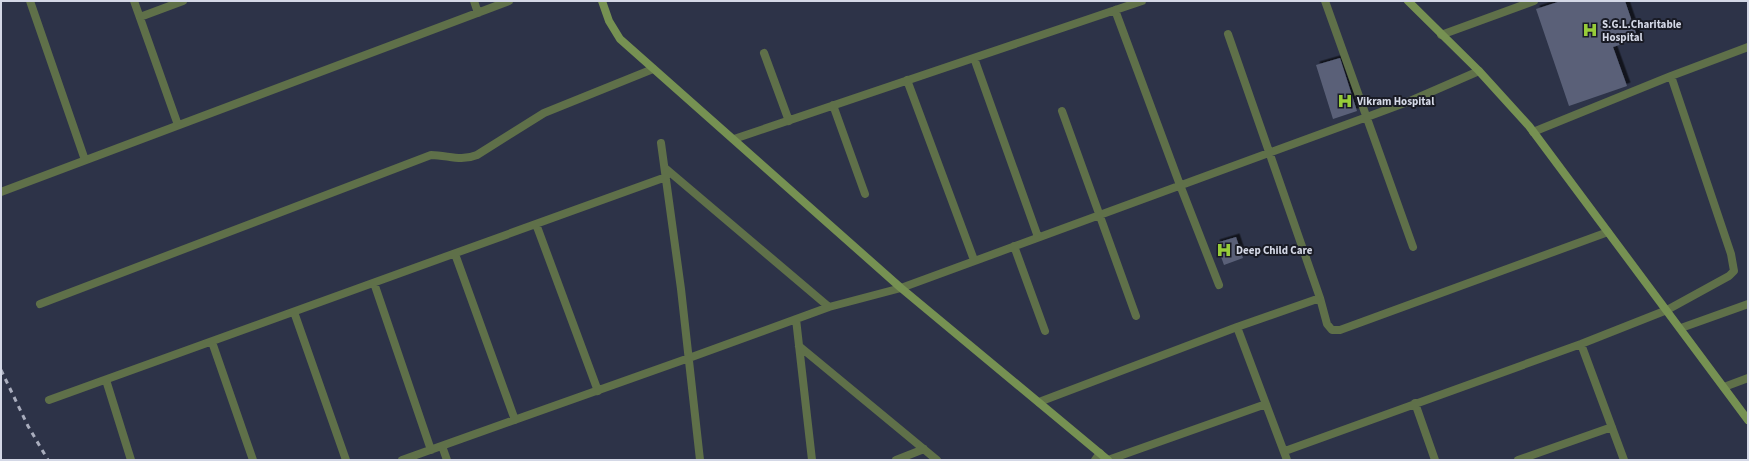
<svg xmlns="http://www.w3.org/2000/svg" width="1749" height="461" font-family="'Source Sans 3',sans-serif">
  <style>
    .building { fill: #5a6178; filter: url(#shadow) }
    .lines { fill: none; stroke-linecap: round; stroke-linejoin: round }
    .street { stroke: #5f7049; stroke-width: 8 }
    .secondary { stroke: #769152; stroke-width: 8 }
    .rail { stroke: #a9adbd; stroke-width: 3; stroke-dasharray: 5 5; stroke-linecap: butt }
    .labels { text-anchor: middle; dominant-baseline: central; stroke-width: 4; stroke-linejoin: round; paint-order: stroke }
    .poi-label { font-size: 11px; font-weight: bold; fill: #d4d8e6; stroke: #191b25; text-anchor: start }
  </style>
  <defs>
    <filter id="shadow"><feDropShadow dx="3.5" dy="-3.5" stdDeviation="0" flood-color="#0009"/></filter>
  </defs>
  <rect width="100%" height="100%" fill="#2d3348"/>
  <!-- building -->
  <path class="building" d="M1561,1H1625L1638,39L1613,47L1627,86L1569,106L1536,9Z
    M1340,58L1357,111L1333,119L1316,65Z
    M1236,237L1243,258L1224,265L1216,243Z"/>
  <g class="lines">
    <!-- street -->
    <path class="street" d="M30,1L85,160
      M134,1L178,125
      M474,1L478,13
      M1325,1L1413,247
      M1115,10L1180,185L1219,285
      M140,17L183,1
      M1228,34L1320,298L1327,324L1332,330H1340L1608,232
      M1441,35L1534,1
      M764,53L789,121
      M974,58L1038,237
      M907,80L974,260
      M833,105L865,194
      M1062,111L1136,316
      M1533,132L1671,76L1748,47
      M734,139L1142,1
      M661,143L681,289L700,460
      M665,168L829,307
      M1,192L509,1
      M536,224L598,391
      M1014,246L1045,331
      M455,254L515,420
      M374,283L431,450
      M40,304L431,155C448,155 460,162 477,155L544,113L653,69
      M294,312L346,460
      M796,319L812,460
      M1237,327L1287,460
      M1681,328L1748,304
      M212,342L253,460
      M1581,344L1624,460
      M799,346L937,460
      M106,380L131,460
      M1724,387L1748,378
      M49,400L666,177
      M1039,402L1237,327L1320,298
      M1415,403L1435,460
      M442,446L447,460
      M1285,451L1581,344L1667,310L1729,276L1734,271L1731,254L1671,76
      M402,460L689,358L829,307L901,288L1367,117L1410,101L1479,71
      M896,460L924,449
      M1095,460L1100,453
      M1108,460L1266,404
      M1518,460L1612,427"/>
    <!-- secondary -->
    <path class="secondary" d="M602,1L609,21L620,39L901,288L1108,460
      M1408,1L1479,71L1529,126L1748,420"/>
    <!-- rail -->
    <path class="rail" d="M1,370L28,426L48,460"/>
  </g>
  <!-- icons -->
  <defs>
    <g id="hospital-bare" transform="scale(1.2)"><path d="M-5-5h3v3.5h4V-5h3V5h-3V1.5h-4V5h-3Z" fill="#97cc39" stroke="#191b25" stroke-width="2.5" paint-order="stroke"/></g>
  </defs>
  <g fill-rule="evenodd">
    <use href="#hospital-bare" x="1590" y="30"/>
    <use href="#hospital-bare" x="1345" y="101"/>
    <use href="#hospital-bare" x="1224" y="250"/>
  </g>
  <g class="labels">
    <!-- poi labels -->
    <g class="poi-label">
      <text x="1602" y="24">S.G.L.Charitable<tspan x="1602" dy="13">Hospital</tspan></text>
      <text x="1357" y="101">Vikram Hospital</text>
      <text x="1236" y="250">Deep Child Care</text>
    </g>
  </g>
  <!-- border -->
  <rect width="1749" height="461" fill="none" stroke="#d4d8e6" stroke-width="4"/>
</svg>
